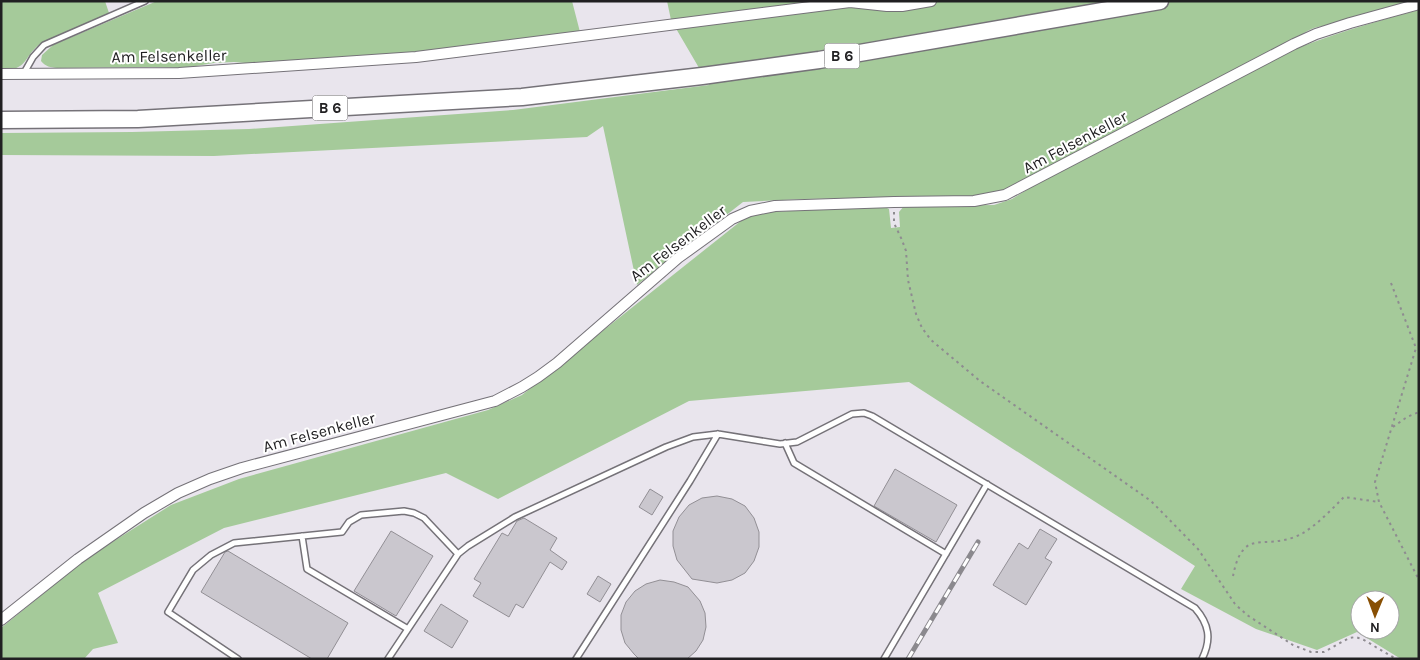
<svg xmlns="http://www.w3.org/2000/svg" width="1420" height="660" font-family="Karla,sans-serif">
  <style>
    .green { fill: #a5ca9a; fill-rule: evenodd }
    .building { fill: #cac7ce; stroke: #928f95 }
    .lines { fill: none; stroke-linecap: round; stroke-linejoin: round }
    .lane-casing { stroke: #757278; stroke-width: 8 }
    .street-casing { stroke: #757278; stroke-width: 12 }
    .primary-casing { stroke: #757278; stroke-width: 19 }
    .path { stroke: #8e8b90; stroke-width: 2; stroke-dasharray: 2.5 4; stroke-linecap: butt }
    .lane { stroke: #fff; stroke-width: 5 }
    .street { stroke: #fff; stroke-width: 10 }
    .primary { stroke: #fff; stroke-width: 16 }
    .rail-casing { stroke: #8b898e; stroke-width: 5 }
    .rail { stroke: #fff; stroke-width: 3; stroke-dasharray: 9; stroke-linecap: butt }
    .labels { text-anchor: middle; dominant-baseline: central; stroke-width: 4; stroke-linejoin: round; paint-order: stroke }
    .shield { fill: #fff; stroke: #646364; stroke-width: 1 }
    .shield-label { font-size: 15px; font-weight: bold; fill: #212022 }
    .street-label { font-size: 16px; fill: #212022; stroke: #fff }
  </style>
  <rect width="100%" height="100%" fill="#e9e5ed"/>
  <!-- green -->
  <path class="green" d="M1,1H105L109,13L40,44C22,58 29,70 1,70Z
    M157,1H572L580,32L423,52L257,64L234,62L214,63L184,68L154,67L57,68C50,67 46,67 41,61L42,55L53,45Z
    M667,1H1417L1330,26C1317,25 1307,30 1297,39L1016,186C994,194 981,196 958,197L803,199L743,202L637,285L603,126L587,137L214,156L1,155V133L132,132L249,129L513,110L709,85L671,20Z
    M1419,10V659H1401L1357,632L1317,650L1256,629L1181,589L1195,566L909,382L689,401L498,499L446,473L224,528L98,593L118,643L93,649L84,659H1V628L87,558L171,505L239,479L488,410L522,395L751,213L883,206L889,209L891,228L900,227L899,212L904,206L994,205L1012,199L1051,175L1285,53C1329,35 1373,22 1419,10ZM1360,600H1390V630H1360Z"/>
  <!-- building -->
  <path class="building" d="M895,469L957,505L936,542L874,506Z
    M650,489L663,497L652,515L639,507Z
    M717,496L732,499L745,506L754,518L759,532V547L754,561L745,573L732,580L717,583L692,579L677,560L673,546V531L679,517L689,505L702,498Z
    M524,518L557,538L550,550L567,562L562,570L550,562L523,608L516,604L509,617L473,596L481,583L474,579L502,533L508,536L517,521Z
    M1040,529L1057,539L1045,558L1052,562L1026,605L993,585L1019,543L1028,549Z
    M391,531L433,556L396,616L354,591Z
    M228,551L348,623L327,659H312L201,592L225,552Z
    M598,576L611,584L600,602L587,594Z
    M660,580L674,582L688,587L700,601L705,613L706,627L703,640L696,651L687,659H639L634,654L625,643L621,630V615L626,602L635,591L646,584Z
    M441,604L468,621L452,648L424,631Z"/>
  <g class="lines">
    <!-- lane casing -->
    <g class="lane-casing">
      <path id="lane" d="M24,73L33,57L44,45L145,1
        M785,443L794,463L946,554
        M302,536L307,569L408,629
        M238,659L168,612L193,570L211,555L234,543L342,532L349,522L361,515L404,511L414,513L424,518L458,554
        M388,659L458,554L468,546L515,517L666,447L693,437L718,434L780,444L797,442L852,414L864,413L872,416L1195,608C1209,624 1212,639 1202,659
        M576,659L690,481L718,434
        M884,659L987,484"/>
    </g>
    <!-- street casing -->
    <g class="street-casing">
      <path id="street" d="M1,74L179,73L416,57L850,2L887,6H902L931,1
        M1,620L78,559L144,513L178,493L210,479L242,468L495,401L522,387L538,377L557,363L678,258L732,219L750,211L775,206L894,202L974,201L1005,195L1294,44L1316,34L1350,23L1419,4"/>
    </g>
    <!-- primary casing -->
    <g class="primary-casing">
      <path id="primary" d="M1,120L138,119L522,97L702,76L819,60L1160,1"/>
    </g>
    <!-- path -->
    <path class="path" d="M894,212V223L902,240L906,251L908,280L916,314L922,328L931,340L980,381L1151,501L1198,549L1235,604L1247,615L1293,645L1311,652H1324L1349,638L1356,637L1364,640L1396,659
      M1391,283L1416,348L1375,482L1379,502L1419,580
      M1393,427L1407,417L1419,412
      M1233,576C1235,567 1237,556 1245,548C1253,540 1267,543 1278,541C1287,540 1296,537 1303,533C1318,524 1332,509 1344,497L1379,502"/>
    <!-- lane -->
    <use href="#lane" class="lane"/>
    <!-- street -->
    <use href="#street" class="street"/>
    <!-- primary -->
    <use href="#primary" class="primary"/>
    <!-- rail casing -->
    <g class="rail-casing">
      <path id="rail" d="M908,659L978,542"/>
    </g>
    <!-- rail -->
    <use href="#rail" class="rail"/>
  </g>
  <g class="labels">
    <!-- shield labels -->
    <g class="shield">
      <rect x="824.5" y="43.5" width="35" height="25" rx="4"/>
      <rect x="312.5" y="95.5" width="35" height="25" rx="4"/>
    </g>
    <g class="shield-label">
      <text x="842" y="56">B 6</text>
      <text x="330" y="108">B 6</text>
    </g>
    <!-- street labels -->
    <g class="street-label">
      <text transform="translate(169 56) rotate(-1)">Am Felsenkeller</text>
      <text transform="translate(1075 142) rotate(-28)">Am Felsenkeller</text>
      <text transform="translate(678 243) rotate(-37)">Am Felsenkeller</text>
      <text transform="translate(319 432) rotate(-15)">Am Felsenkeller</text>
    </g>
  </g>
  <!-- border -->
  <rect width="1420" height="660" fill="none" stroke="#212022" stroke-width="5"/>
  <!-- north arrow -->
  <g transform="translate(1375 615) rotate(181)"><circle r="24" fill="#ffffff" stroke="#a6a6a7"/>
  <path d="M0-4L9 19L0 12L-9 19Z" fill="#884f03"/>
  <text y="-8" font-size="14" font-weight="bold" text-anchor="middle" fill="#212022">N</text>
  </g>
</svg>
